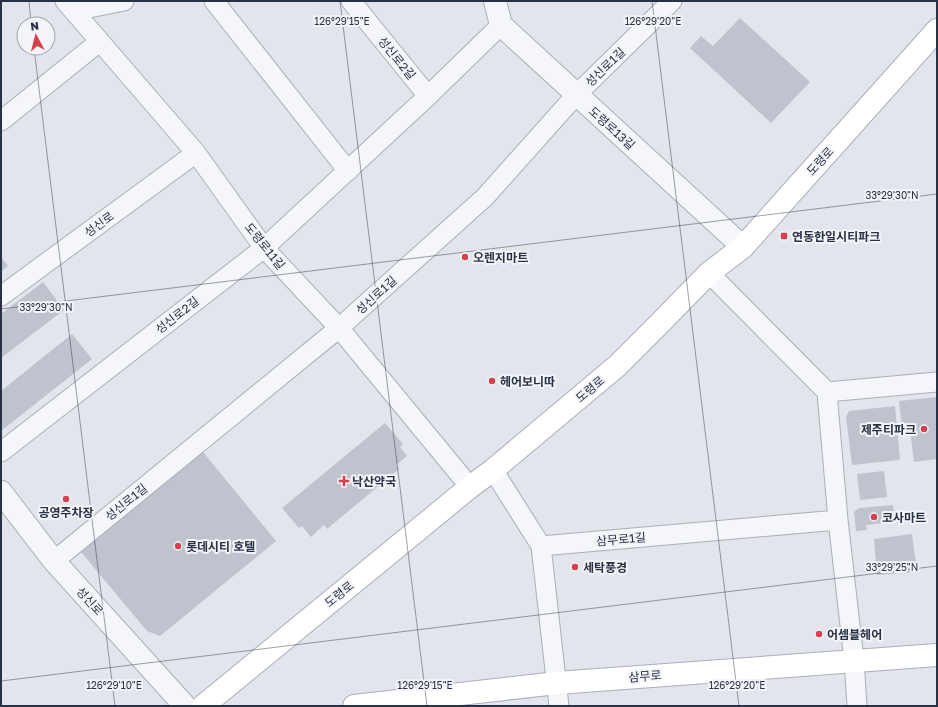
<svg xmlns="http://www.w3.org/2000/svg" width="938" height="707" font-family="'Golos Text','Noto Sans KR',sans-serif">
  <style>
    .building { fill: #bec3ce }
    .lines { fill: none; stroke-linecap: round; stroke-linejoin: round }
    .minor-casing { stroke: #aaafb9; stroke-width: 21 }
    .tertiary-casing { stroke: #aaafb9; stroke-width: 24 }
    .secondary-casing { stroke: #aaafb9; stroke-width: 24 }
    .minor { stroke: #f5f6f9; stroke-width: 19 }
    .tertiary { stroke: #f5f6f9; stroke-width: 22 }
    .secondary { stroke: #fff; stroke-width: 22 }
    .ticks { fill: none; stroke: #293144; stroke-width: 1; stroke-opacity: 0.45 }
    .poi-dot { fill: #d6414d; stroke: #f2f4f8; stroke-width: 1.5 }
    .labels { text-anchor: middle; dominant-baseline: central; stroke-width: 4; stroke-linejoin: round; paint-order: stroke }
    .street-label { font-size: 12px; fill: #293144; stroke: #f2f4f8 }
    .poi-label { font-size: 12px; font-weight: bold; fill: #293144; stroke: #f2f4f8; text-anchor: start }
    .ticks-label { font-size: 10px; text-anchor: middle; fill: #293144; stroke: #f2f4f8; stroke-width: 4; stroke-linejoin: round; paint-order: stroke }
  </style>
  <rect width="100%" height="100%" fill="#e2e5eb"/>
  <!-- building -->
  <path class="building" d="M740,18L810,82L771,123L690,48L701,36L713,46Z
    M1,257L8,266L1,272Z
    M43,282L64,310L1,358V314Z
    M72,334L92,359L1,431V391Z
    M937,397V459L914,462L910,429L902,430L899,401Z
    M895,406L900,460L852,465L846,417L849,411Z
    M385,423L403,444L400,447L407,456L396,465L399,469L327,529L324,525L311,537L302,526L299,528L282,508Z
    M203,452L276,541L160,636L147,631L81,552Z
    M884,471L887,497L860,500L857,474Z
    M893,505L895,522L866,525L867,530L856,531L854,512L859,508Z
    M912,534L917,572L877,575L874,539Z"/>
  <g class="lines">
    <!-- minor casing -->
    <g class="minor-casing">
      <path id="minor" d="M65,1L196,153L264,248L339,328L470,487
        M214,1L348,171
        M351,1L428,96
        M74,11L124,1
        M1,121L99,42
        M709,273L827,392L838,520L854,660L857,706
        M1,296L196,153
        M827,392L937,382
        M1,452L264,248L428,96L501,25
        M493,470L541,546
        M54,561L339,328L485,197L576,95L672,1
        M559,706L541,546L838,520"/>
    </g>
    <!-- tertiary casing -->
    <g class="tertiary-casing">
      <path id="tertiary" d="M495,1L501,25L743,247
        M1,492L54,561L185,706"/>
    </g>
    <!-- secondary casing -->
    <g class="secondary-casing">
      <path id="secondary" d="M203,706L470,487L493,470L617,366L660,323L709,273L743,247L937,30
        M354,706L557,683L937,655"/>
    </g>
    <!-- minor -->
    <use href="#minor" class="minor"/>
    <!-- tertiary -->
    <use href="#tertiary" class="tertiary"/>
    <!-- secondary -->
    <use href="#secondary" class="secondary"/>
  </g>
  <!-- ticks -->
  <path class="ticks" d="M29,1L31,24M340,1L427,706M652,1L739,706M34,48L115,706M1,309L937,194M1,681L937,566"/>
  <!-- markers -->
  <g class="poi-dot">
    <rect x="780" y="232" width="8" height="8" rx="2"/>
    <circle cx="465" cy="257" r="4"/>
    <circle cx="492" cy="381" r="4"/>
    <circle cx="924" cy="429" r="4"/>
    <path d="M342 475h4v4h4v4h-4v4h-4v-4h-4v-4h4z"/>
    <circle cx="66" cy="499" r="4"/>
    <circle cx="874" cy="517" r="4"/>
    <circle cx="178" cy="546" r="4"/>
    <circle cx="575" cy="567" r="4"/>
    <circle cx="819" cy="634" r="4"/>
  </g>
  <g class="labels">
    <!-- street labels -->
    <g class="street-label">
      <text transform="translate(397 58) rotate(51)">성신로2길</text>
      <text transform="translate(605 67) rotate(-44)">성신로1길</text>
      <text transform="translate(612 128) rotate(42)">도령로13길</text>
      <text transform="translate(820 161) rotate(-48)">도령로</text>
      <text transform="translate(99 224) rotate(-36)">성신로</text>
      <text transform="translate(265 246) rotate(51)">도령로11길</text>
      <text transform="translate(376 295) rotate(-42)">성신로1길</text>
      <text transform="translate(177 315) rotate(-38)">성신로2길</text>
      <text transform="translate(590 389) rotate(-40)">도령로</text>
      <text transform="translate(126 502) rotate(-39)">성신로1길</text>
      <text transform="translate(621 539) rotate(-5)">삼무로1길</text>
      <text transform="translate(339 594) rotate(-39)">도령로</text>
      <text transform="translate(90 601) rotate(48)">성신로</text>
      <text transform="translate(645 676) rotate(-4)">삼무로</text>
    </g>
    <!-- poi labels -->
    <g class="poi-label">
      <text x="792" y="236">연동한일시티파크</text>
      <text x="473" y="257">오렌지마트</text>
      <text x="500" y="381">헤어보니따</text>
      <text x="916" y="429" text-anchor="end">제주티파크</text>
      <text x="352" y="481">낙산약국</text>
      <text x="66" y="512" text-anchor="middle">공영주차장</text>
      <text x="882" y="517">코사마트</text>
      <text x="186" y="546">롯데시티 호텔</text>
      <text x="583" y="567">세탁풍경</text>
      <text x="827" y="634">어셈블헤어</text>
    </g>
  </g>
  <g class="ticks-label">
    <text x="342" y="25">126°29'15"E</text>
    <text x="653" y="25">126°29'20"E</text>
    <text x="892" y="199">33°29'30"N</text>
    <text x="46" y="311">33°29'30"N</text>
    <text x="892" y="571">33°29'25"N</text>
    <text x="114" y="689">126°29'10"E</text>
    <text x="425" y="689">126°29'15"E</text>
    <text x="737" y="689">126°29'20"E</text>
  </g>
  <!-- border -->
  <rect width="938" height="707" fill="none" stroke="#293144" stroke-width="4"/>
  <!-- north arrow -->
  <g transform="translate(36 36) rotate(353)"><circle r="19" fill="#f2f4f8" stroke="#a2a6b0"/>
  <path d="M0-3L7 15L0 10L-7 15Z" fill="#d6414d"/>
  <text y="-6" font-size="11" font-weight="bold" text-anchor="middle" fill="#293144">N</text>
  </g>
</svg>
